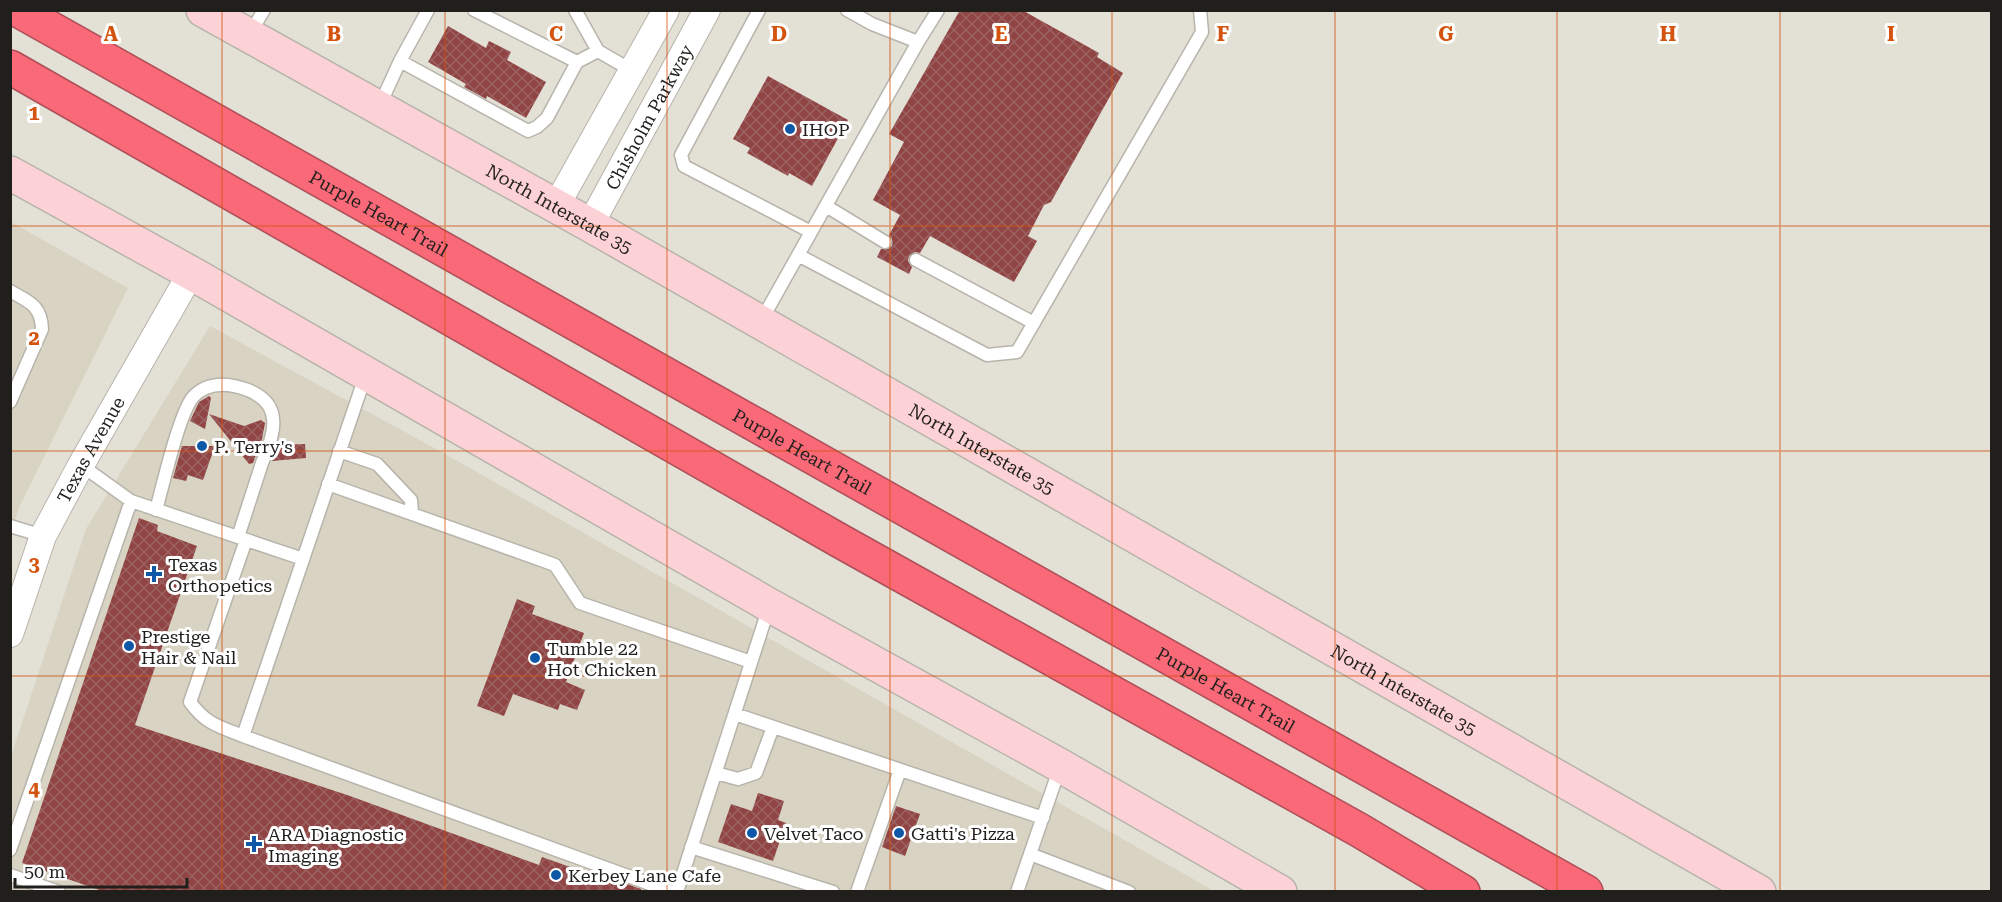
<svg xmlns="http://www.w3.org/2000/svg" width="2002" height="902" font-family="'Roboto Serif',serif">
  <style>
    .built { fill: #d8d3c2 }
    .building { fill: url(#building-cross-hatch) }
    .lines { fill: none; stroke-linecap: round; stroke-linejoin: round }
    .service-casing { stroke: #b7b4ab; stroke-width: 15 }
    .minor-casing { stroke: #b7b4ab; stroke-width: 28 }
    .secondary-casing { stroke: #b7b4ab; stroke-width: 36 }
    .motorway-casing { stroke: #ad4f58; stroke-width: 36 }
    .service { stroke: #fff; stroke-width: 12 }
    .minor { stroke: #fff; stroke-width: 26 }
    .secondary { stroke: #fdd2d6; stroke-width: 33 }
    .motorway { stroke: #f96978; stroke-width: 33 }
    .grid { fill: none; stroke: #d4530e; stroke-width: 1.5; stroke-opacity: 0.55 }
    .poi-dot { fill: #0f58a8; stroke: #fff; stroke-width: 2 }
    .labels { text-anchor: middle; dominant-baseline: central; stroke-width: 6; stroke-linejoin: round; paint-order: stroke }
    .street-label { font-size: 18px; fill: #201f1c; stroke: #fff }
    .poi-label { font-size: 18px; fill: #201f1c; stroke: #fff; text-anchor: start }
    .grid-label { font-size: 20px; text-anchor: middle; font-weight: bold; fill: #d4530e; stroke: #fff; stroke-width: 6; stroke-linejoin: round; paint-order: stroke }
  </style>
  <defs>
    <pattern id="building-cross-hatch" width="8" height="8" patternUnits="userSpaceOnUse" patternTransform="scale(1.5)"><rect width="8" height="8" fill="#904444"/><path d="M0 0l8 8M0 8l8-8" fill="none" stroke="#9b6262"/></pattern>
  </defs>
  <rect width="100%" height="100%" fill="#e3e0d6"/>
  <!-- built -->
  <path class="built" d="M11,222L128,288L21,503L11,531Z
    M210,326L438,450L1214,891L11,892V756L86,529Z"/>
  <!-- building -->
  <path class="building" d="M960,10H1022L1099,53L1097,57L1123,73L1051,202L1044,205L1028,236L1037,241L1014,282L930,236L920,253L915,252L909,256L908,261L912,267L909,274L877,257L881,249H888L892,246V239L889,235L900,215L873,200L904,142L889,134Z
    M448,26L486,48L489,41L511,52L507,60L546,82L526,118L487,96L486,99L464,87L466,84L428,62Z
    M768,76L848,120L812,186L789,173L788,176L747,153L750,148L733,139Z
    M209,396L211,398L205,429L190,421L199,402Z
    M209,414L244,426L261,420L265,423L262,439L253,463L249,464Z
    M280,438L279,445L305,444L306,458L272,461Z
    M182,446H215L203,480L188,475L186,481L173,478Z
    M139,518L158,525L157,531L197,546L135,725L350,796L539,865L542,857L587,873L588,870L641,889V891H102L22,863Z
    M517,599L535,606L532,614L584,633L566,682L585,690L577,710L560,704L558,710L513,694L504,716L477,706Z
    M758,793L784,801L778,820L786,823L773,861L718,842L731,804L752,811Z
    M896,806L920,814L905,856L882,847Z"/>
  <g class="lines">
    <!-- service casing -->
    <g class="service-casing">
      <path id="service" d="M474,10L577,62
        M575,10L598,51
        M759,10L681,155L684,166L811,232
        M249,35L264,10
        M918,42L938,10
        M400,61L428,10
        M379,107L400,61L528,131L537,127L547,118L577,62L598,51L631,70
        M826,206L885,242
        M798,255L987,355L1017,352L1202,32L1200,10
        M916,260L1034,323
        M10,291C29,302 41,305 42,329L10,402
        M761,321L918,42L872,24L847,10
        M366,374L243,736L672,892
        M339,451L377,464L411,500L412,513
        M81,465L131,501
        M328,484L555,565L580,603L751,662
        M156,510C163,485 179,414 193,397C208,381 229,383 248,390C260,395 272,404 273,419C275,433 267,450 262,463C254,488 246,512 238,537
        M10,526L43,536
        M735,714L1043,818
        M243,736C218,726 206,724 190,702L246,540
        M716,773L738,779L756,773L773,727
        M691,847L833,892
        M10,850L131,501L303,559
        M1030,854L1129,892
        M10,875L59,892
        M677,892L769,607
        M857,892L900,770
        M1017,892L1060,767"/>
    </g>
    <!-- minor casing -->
    <g class="minor-casing">
      <g id="minor">
        <path d="M556,206L666,10"/>
        <path id="s1" d="M590,225L707,10"/>
        <path id="s2" d="M10,634L43,536L81,465L191,273"/>
      </g>
    </g>
    <!-- secondary casing -->
    <g class="secondary-casing">
      <g id="secondary">
        <path id="s3" d="M203,10L590,225L1759,892"/>
        <path d="M10,173L191,273L769,605L1061,766L1280,892"/>
      </g>
    </g>
    <!-- motorway casing -->
    <g class="motorway-casing">
      <g id="motorway">
        <path id="s4" d="M18,10L1586,892"/>
        <path d="M10,67L842,542L1359,830L1463,892"/>
      </g>
    </g>
    <!-- service -->
    <use href="#service" class="service"/>
    <!-- minor -->
    <use href="#minor" class="minor"/>
    <!-- secondary -->
    <use href="#secondary" class="secondary"/>
    <!-- motorway -->
    <use href="#motorway" class="motorway"/>
  </g>
  <!-- grid -->
  <path class="grid" d="M222,10V892M445,10V892M667,10V892M890,10V892M1112,10V892M1335,10V892M1557,10V892M1780,10V892M10,226H1992M10,451H1992M10,676H1992"/>
  <!-- markers -->
  <g class="poi-dot">
    <circle cx="790" cy="129" r="6"/>
    <circle cx="202" cy="446" r="6"/>
    <path d="M151 565h6v6h6v6h-6v6h-6v-6h-6v-6h6z"/>
    <circle cx="129" cy="646" r="6"/>
    <circle cx="535" cy="658" r="6"/>
    <circle cx="752" cy="833" r="6"/>
    <circle cx="899" cy="833" r="6"/>
    <path d="M251 835h6v6h6v6h-6v6h-6v-6h-6v-6h6z"/>
    <circle cx="556" cy="875" r="6"/>
  </g>
  <g class="labels">
    <!-- street labels -->
    <g class="street-label">
      <text stroke="none"><textPath href="#s1" startOffset="123">Chisholm Parkway</textPath></text>
      <text stroke="none"><textPath href="#s3" startOffset="408">North Interstate 35</textPath></text>
      <text stroke="none"><textPath href="#s4" startOffset="414">Purple Heart Trail</textPath></text>
      <text stroke="none"><textPath href="#s2" startOffset="202">Texas Avenue</textPath></text>
      <text stroke="none"><textPath href="#s3" startOffset="894">North Interstate 35</textPath></text>
      <text stroke="none"><textPath href="#s4" startOffset="900">Purple Heart Trail</textPath></text>
      <text stroke="none"><textPath href="#s4" startOffset="1386">Purple Heart Trail</textPath></text>
      <text stroke="none"><textPath href="#s3" startOffset="1380">North Interstate 35</textPath></text>
    </g>
    <!-- poi labels -->
    <g class="poi-label">
      <text x="802" y="129">IHOP</text>
      <text x="214" y="446">P. Terry's</text>
      <text x="168" y="564">Texas<tspan x="168" dy="21">Orthopetics</tspan></text>
      <text x="141" y="636">Prestige<tspan x="141" dy="21">Hair &amp; Nail</tspan></text>
      <text x="547" y="648">Tumble 22<tspan x="547" dy="21">Hot Chicken</tspan></text>
      <text x="764" y="833">Velvet Taco</text>
      <text x="911" y="833">Gatti's Pizza</text>
      <text x="268" y="834">ARA Diagnostic<tspan x="268" dy="21">Imaging</tspan></text>
      <text x="568" y="875">Kerbey Lane Cafe</text>
    </g>
  </g>
  <g class="grid-label">
    <text x="111" y="41">A</text>
    <text x="334" y="41">B</text>
    <text x="556" y="41">C</text>
    <text x="779" y="41">D</text>
    <text x="1001" y="41">E</text>
    <text x="1223" y="41">F</text>
    <text x="1446" y="41">G</text>
    <text x="1668" y="41">H</text>
    <text x="1891" y="41">I</text>
    <text x="34" y="120">1</text>
    <text x="34" y="345">2</text>
    <text x="34" y="571">3</text>
    <text x="34" y="796">4</text>
  </g>
  <!-- border -->
  <rect width="2002" height="902" fill="none" stroke="#201f1c" stroke-width="24"/>
  <!-- scale -->
  <path d="M15 878v9h172v-9" fill="none" stroke="#201f1c" stroke-width="3"/>
  <text x="24" y="878" font-size="18" fill="#201f1c" stroke="#ffffff" stroke-width="4.5" paint-order="stroke">50 m</text>
</svg>
